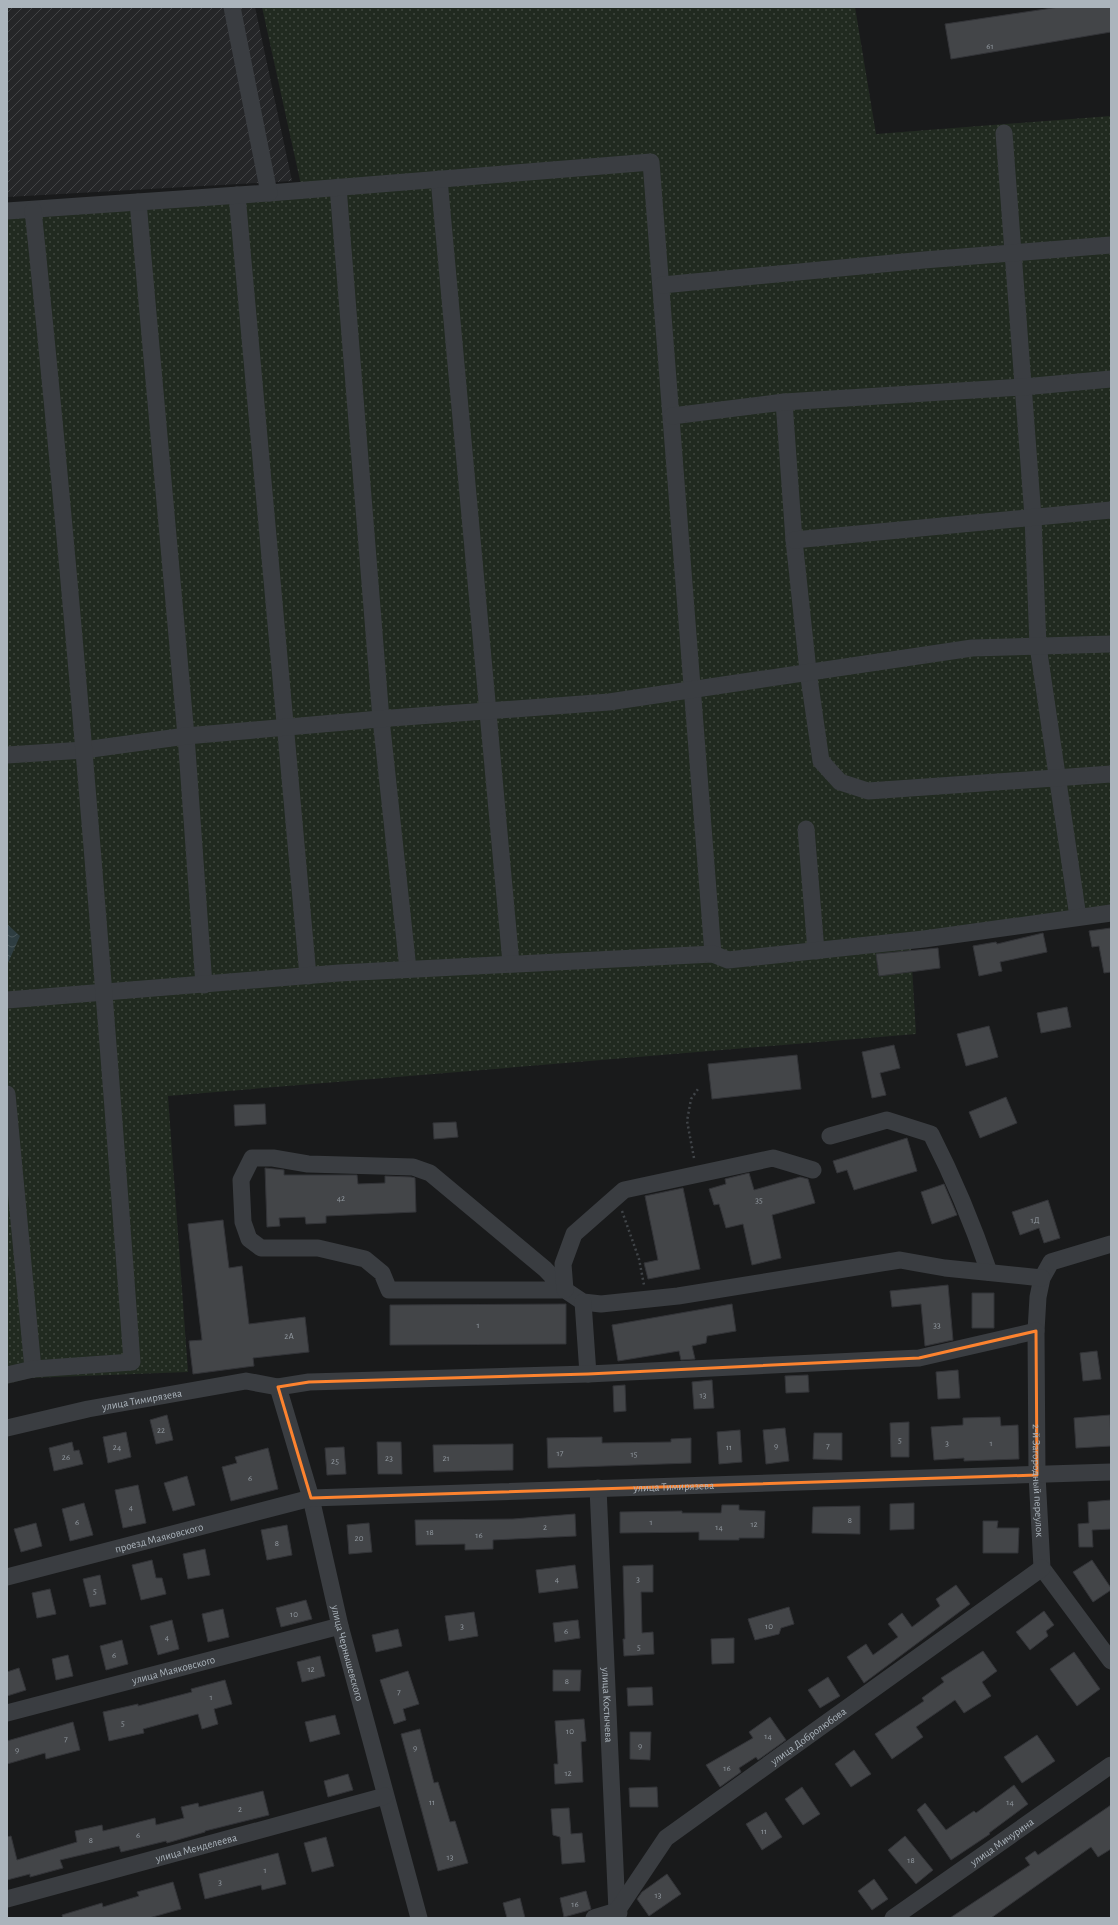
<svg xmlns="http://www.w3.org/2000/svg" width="1118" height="1925" font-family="'Alegreya Sans',sans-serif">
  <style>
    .industrial { fill: url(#industrial-furrows) }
    .grass { fill: url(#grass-dots) }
    .water { fill: url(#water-waves) }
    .building { fill: #434548; stroke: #333438 }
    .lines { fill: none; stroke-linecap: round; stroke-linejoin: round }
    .path { stroke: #404448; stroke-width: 2.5; stroke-dasharray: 2 3; stroke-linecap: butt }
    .minor { stroke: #3a3d41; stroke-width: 17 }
    .marked { fill: none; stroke: #fd832f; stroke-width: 3; stroke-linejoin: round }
    .labels { text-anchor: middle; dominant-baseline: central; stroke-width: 4; stroke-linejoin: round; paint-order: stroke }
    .number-label { font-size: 9px; fill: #91989f }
    .street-label { font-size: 11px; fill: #abb4bc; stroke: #141416 }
  </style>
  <defs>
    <pattern id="industrial-furrows" width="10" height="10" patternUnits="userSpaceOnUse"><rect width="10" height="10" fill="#252628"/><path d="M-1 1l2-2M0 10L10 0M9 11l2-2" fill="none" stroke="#424345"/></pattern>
    <pattern id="grass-dots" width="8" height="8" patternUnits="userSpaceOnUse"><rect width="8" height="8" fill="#212a20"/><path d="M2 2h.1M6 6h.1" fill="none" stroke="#3f463e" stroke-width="1.8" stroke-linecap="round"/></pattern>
    <pattern id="water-waves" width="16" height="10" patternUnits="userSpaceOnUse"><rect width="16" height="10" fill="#2e3d41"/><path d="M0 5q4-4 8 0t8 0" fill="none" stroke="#4a575a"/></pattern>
  </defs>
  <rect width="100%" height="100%" fill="#191a1b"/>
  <!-- industrial -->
  <path class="industrial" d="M7,7H255L292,181L7,197Z"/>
  <!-- grass -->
  <path class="grass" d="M262,7H855L876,134L1111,116V915L910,933L916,1034L168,1096L188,1372L30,1378L7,1384V204L301,185Z"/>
  <!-- water -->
  <path class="water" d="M7,924L20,936L7,965Z"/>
  <!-- building -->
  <path class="building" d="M1059,7H1111V32L951,59L945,24Z
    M1111,928V972L1104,973L1099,946L1092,947L1089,931Z
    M1043,933L1047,952L1000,962L1002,971L979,976L973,946L996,942L997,944Z
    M938,948L940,968L879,976L876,954Z
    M1067,1007L1071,1027L1041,1033L1037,1013Z
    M989,1026L998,1057L966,1066L957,1034Z
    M894,1045L900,1068L880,1073L886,1095L872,1098L862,1052Z
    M797,1055L801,1089L712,1099L708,1064Z
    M1006,1097L1017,1123L980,1138L969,1112Z
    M265,1104L266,1124L235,1126L234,1105Z
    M456,1122L458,1137L434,1139L433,1123Z
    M907,1138L917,1171L854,1190L847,1170L837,1173L833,1161Z
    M265,1168L284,1170V1175H357L358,1184L385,1183V1176L411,1177L415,1178L416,1212L326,1216V1223L306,1224L305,1217L279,1218L280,1226L267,1227Z
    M749,1173L754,1190L800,1177L808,1179L815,1203L772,1215L781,1258L752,1265L743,1224L726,1228L719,1204L714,1205L709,1189L726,1184L725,1179Z
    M944,1184L957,1215L932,1224L921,1192Z
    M683,1188L700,1269L648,1279L644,1263L658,1260L645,1196Z
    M1048,1200L1060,1238L1044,1243L1039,1228L1020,1235L1012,1212Z
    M223,1220L229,1268L242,1266L249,1324L305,1317L309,1352L253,1358L254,1366L193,1374L189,1341L202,1340L188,1224Z
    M948,1285L953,1340L925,1346L921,1304L892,1307L890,1291Z
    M972,1293H994V1328H972Z
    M566,1304V1344L390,1345V1305Z
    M732,1304L736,1331L707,1336L706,1343L692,1346L695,1359L681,1360L679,1351L618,1361L612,1325Z
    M1097,1351L1101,1379L1083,1381L1080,1353Z
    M958,1370L960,1398L938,1399L936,1372Z
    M808,1375L809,1392L786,1393L785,1376Z
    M712,1380L714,1408L694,1409L692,1382Z
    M625,1385L626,1411L614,1412L613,1386Z
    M167,1415L173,1440L156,1444L150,1420Z
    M1110,1415L1111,1446L1076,1448L1074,1418Z
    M1000,1417L1001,1426L1018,1425L1019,1459L964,1461V1458L934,1460L931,1427L963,1425V1418Z
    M909,1422V1457H891L890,1423Z
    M785,1428L789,1461L766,1464L763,1430Z
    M740,1430L742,1462L719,1464L717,1432Z
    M126,1432L131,1457L108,1463L103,1437Z
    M814,1433H842V1460L813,1459Z
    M602,1437V1443L671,1442V1439L691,1438V1463L548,1468L547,1438Z
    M72,1442L74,1451L79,1450L83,1464L54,1471L49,1448Z
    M377,1442H401L402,1474H378Z
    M513,1444V1470L434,1472L433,1445Z
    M344,1447L346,1474L327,1475L325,1448Z
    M268,1448L278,1489L231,1501L222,1467L237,1463L235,1457Z
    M187,1476L195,1505L173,1511L164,1483Z
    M138,1485L146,1523L123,1528L115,1490Z
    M1111,1500V1529L1092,1530L1093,1547H1079L1078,1524L1089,1523L1088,1502Z
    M84,1503L93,1535L70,1541L62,1509Z
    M914,1503V1529L890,1530V1504Z
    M722,1505H739V1510L765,1511L764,1538H739V1540H699V1532L620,1533V1512L682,1511V1513H721Z
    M860,1506V1534L812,1533L813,1507Z
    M575,1514L576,1536L493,1540V1549L465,1550V1544L416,1545L415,1520L513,1519Z
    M983,1521H998L997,1528H1019L1018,1553H983Z
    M36,1523L42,1546L21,1552L14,1529Z
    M369,1523L372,1552L349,1554L347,1525Z
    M287,1525L292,1555L267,1560L261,1530Z
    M205,1549L210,1575L188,1579L183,1554Z
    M152,1560L156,1578H162L166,1594L141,1600L132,1565Z
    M1092,1560L1111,1588V1590L1093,1602L1073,1572Z
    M575,1565L578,1588L539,1593L536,1570Z
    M653,1565V1592H641L642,1633L653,1632L654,1654L624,1656L623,1639H625L623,1566Z
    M100,1575L106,1604L90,1607L83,1579Z
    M956,1585L970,1604L864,1683L847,1657L866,1644L873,1655L898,1637L888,1624L902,1613L912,1627L940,1606L936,1599Z
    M50,1589L56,1614L37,1618L32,1593Z
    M306,1600L312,1619L281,1627L276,1608Z
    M789,1607L794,1624L781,1628L779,1634L755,1640L748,1619Z
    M223,1609L229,1637L208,1642L202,1614Z
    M1044,1611L1054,1625L1046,1631L1048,1636L1030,1650L1016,1632Z
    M474,1612L478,1636L449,1641L445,1616Z
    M172,1620L179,1649L158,1655L150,1626Z
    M578,1620L580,1638L555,1642L553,1623Z
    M398,1629L402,1646L376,1652L372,1635Z
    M734,1638V1663L712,1664L711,1639Z
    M122,1640L128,1664L106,1670L100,1646Z
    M983,1651L997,1671L982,1682L991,1696L964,1713L955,1700L916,1727L923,1737L892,1759L875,1734L924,1701L922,1698L944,1682L941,1678Z
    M1074,1652L1100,1689L1077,1706L1050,1669Z
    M68,1655L73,1676L56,1680L52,1659Z
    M320,1656L325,1676L302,1682L297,1662Z
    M19,1668L26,1690L7,1696V1672Z
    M553,1670H581L580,1691H553Z
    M408,1671L419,1704L403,1709L406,1720L394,1724L380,1680Z
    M828,1677L840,1696L820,1708L808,1690Z
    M225,1680L232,1704L214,1709L218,1724L202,1729L198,1714L143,1729L144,1733L109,1741L103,1712L138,1704V1706L192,1692L191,1689Z
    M652,1687L653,1705L628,1706L627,1688Z
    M335,1715L340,1734L310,1742L305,1722Z
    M770,1717L786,1740L758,1760L756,1757L739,1768L741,1772L720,1787L706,1765L753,1738L749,1732Z
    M584,1719L586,1741L581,1742L583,1782L555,1784L554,1764H558L555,1721Z
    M73,1722L80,1750L46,1759L45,1753L7,1764V1741Z
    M420,1729L434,1783L438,1782L450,1822L455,1821L468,1863L438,1871L401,1734Z
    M630,1732H651L650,1760L630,1759Z
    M1037,1735L1055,1761L1022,1783L1004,1757Z
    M854,1750L871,1774L851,1787L835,1764Z
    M348,1774L353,1790L328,1797L324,1781Z
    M1014,1785L1028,1804L989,1833L990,1834L951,1860L917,1810L925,1803L946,1830L974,1811L976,1813Z
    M657,1787L658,1807H630L629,1788Z
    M802,1787L820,1814L803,1825L785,1799Z
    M263,1791L269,1815L205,1831V1832L167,1843L166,1841L121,1852L119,1846L60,1860L63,1868L30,1877V1874L7,1880V1837L11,1836L17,1860L77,1842L75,1831L102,1825L103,1831L155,1818L156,1825L184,1818L181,1807L198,1803L199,1807Z
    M1111,1805V1849L1098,1857L1091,1847L991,1918H950L1030,1865L1025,1858L1035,1851L1038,1855Z
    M569,1808L571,1834L582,1833L585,1862L562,1864L560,1837L553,1835L551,1809Z
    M766,1812L782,1837L762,1850L746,1824Z
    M905,1836L933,1870L916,1884L888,1850Z
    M326,1837L334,1866L312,1872L304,1843Z
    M278,1853L286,1884L262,1890L261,1885L205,1899L199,1874Z
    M667,1874L681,1894L649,1916L637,1899L642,1892Z
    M874,1879L888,1899L872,1910L858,1891Z
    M173,1882L181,1909L149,1918H63L62,1915L102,1903L103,1907L139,1896L137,1892Z
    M586,1891L591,1909L586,1911L564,1917L560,1898Z
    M520,1898L525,1918H507L503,1903Z"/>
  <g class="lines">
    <!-- path -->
    <path class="path" d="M694,1158L687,1121L691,1099L698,1089
      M622,1211L639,1259L644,1285"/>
    <!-- minor -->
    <g class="minor">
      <path d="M1004,133L1033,517L1038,646L1078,917"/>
      <path d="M439,179L511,963"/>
      <path d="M338,187L381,719L408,969"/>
      <path d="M269,193L651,162L713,954"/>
      <path d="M237,195L308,976"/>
      <path d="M138,202L186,736L204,985"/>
      <path d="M7,211L269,193L232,7"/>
      <path d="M662,285L924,260L1111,245"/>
      <path d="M784,402L794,540L808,671L821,761L840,782L868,791L1111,774"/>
      <path d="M672,416L784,402L1023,387L1111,379"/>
      <path d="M794,540L1111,510"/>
      <path d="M7,755L84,750L186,736L391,718L609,702L972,648L1111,644"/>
      <path d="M806,829L816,951"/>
      <path d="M7,1000L339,973L713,954L728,960L924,939L1111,913"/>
      <path d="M7,1094L33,1369"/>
      <path d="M830,1136L887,1120L931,1134C954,1179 973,1225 989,1272"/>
      <path id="s1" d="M1111,1244L1051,1262L1042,1278L1038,1297L1036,1331L1037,1475L1042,1568L1111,1661"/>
      <path d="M565,1290L545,1269L430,1173L413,1167L308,1164L273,1158H252L241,1180L243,1222L249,1239L261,1248H318L365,1259L382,1273L389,1290H565L583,1302L601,1304L678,1296L900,1260L945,1268L1042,1278"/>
      <path d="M565,1290L563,1264L574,1234L624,1190L773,1158L813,1170"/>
      <path d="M583,1302L588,1374"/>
      <path d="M7,1375L33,1369L132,1362C104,977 73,593 33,210"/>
      <path id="s2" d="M278,1387L311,1498L340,1626L419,1918"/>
      <path id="s3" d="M7,1428L88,1409L246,1381L278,1387L309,1382L588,1374L919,1358L1036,1331"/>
      <path id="s4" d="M598,1488L617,1911L619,1913"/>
      <path id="s5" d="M7,1577L311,1498L1111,1472"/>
      <path id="s6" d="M7,1713L340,1626"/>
      <path id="s7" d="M7,1899L385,1796"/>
      <path id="s8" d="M594,1918L617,1911L666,1838L1042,1568"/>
      <path id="s9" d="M893,1918L1111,1765"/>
    </g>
  </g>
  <!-- marked area -->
  <path class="marked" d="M1036,1331L1037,1475L311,1498L278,1387L309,1382L588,1374L919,1358Z"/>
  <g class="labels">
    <!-- number labels -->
    <g class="number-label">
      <text x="990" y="46">61</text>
      <text x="341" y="1198">42</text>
      <text x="759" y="1200">35</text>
      <text x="1035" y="1220">1Д</text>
      <text x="478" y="1325">1</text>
      <text x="937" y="1325">33</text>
      <text x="289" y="1336">2А</text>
      <text x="703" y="1395">13</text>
      <text x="161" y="1430">22</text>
      <text x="900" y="1440">5</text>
      <text x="947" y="1443">3</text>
      <text x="991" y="1443">1</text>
      <text x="776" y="1446">9</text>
      <text x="828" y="1446">7</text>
      <text x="117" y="1447">24</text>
      <text x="729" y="1447">11</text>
      <text x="560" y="1453">17</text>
      <text x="634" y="1454">15</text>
      <text x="66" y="1457">26</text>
      <text x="389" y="1458">23</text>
      <text x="446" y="1458">21</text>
      <text x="335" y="1461">25</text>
      <text x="250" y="1478">6</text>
      <text x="131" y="1507">4</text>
      <text x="850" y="1520">8</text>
      <text x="77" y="1522">6</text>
      <text x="651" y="1522">1</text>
      <text x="754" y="1524">12</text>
      <text x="545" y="1527">2</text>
      <text x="719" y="1527">14</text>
      <text x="430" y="1532">18</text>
      <text x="479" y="1535">16</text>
      <text x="359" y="1538">20</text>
      <text x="277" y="1543">8</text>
      <text x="557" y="1579">4</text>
      <text x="638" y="1579">3</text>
      <text x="95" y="1591">5</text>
      <text x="294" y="1614">10</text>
      <text x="462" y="1626">3</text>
      <text x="769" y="1626">10</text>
      <text x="566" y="1631">6</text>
      <text x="167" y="1637">4</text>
      <text x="639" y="1647">5</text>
      <text x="114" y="1655">6</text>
      <text x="311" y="1669">12</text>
      <text x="567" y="1681">8</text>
      <text x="399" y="1692">7</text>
      <text x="211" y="1697">1</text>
      <text x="123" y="1723">5</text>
      <text x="570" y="1731">10</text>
      <text x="768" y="1736">14</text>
      <text x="66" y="1739">7</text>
      <text x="640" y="1746">9</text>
      <text x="415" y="1748">9</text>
      <text x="17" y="1750">9</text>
      <text x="727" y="1768">16</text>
      <text x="568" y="1773">12</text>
      <text x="432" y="1802">11</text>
      <text x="1010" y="1802">14</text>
      <text x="240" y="1809">2</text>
      <text x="764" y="1831">11</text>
      <text x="138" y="1835">6</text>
      <text x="91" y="1840">8</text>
      <text x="450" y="1857">13</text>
      <text x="911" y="1860">18</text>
      <text x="265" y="1870">1</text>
      <text x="220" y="1882">3</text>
      <text x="658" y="1895">13</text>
      <text x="575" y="1904">16</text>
    </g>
    <!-- street labels -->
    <g class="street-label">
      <text stroke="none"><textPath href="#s3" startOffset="138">улица Тимирязева</textPath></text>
      <text stroke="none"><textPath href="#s1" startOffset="284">2-й Загородный переулок</textPath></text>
      <text stroke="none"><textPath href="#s5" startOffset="677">улица Тимирязева</textPath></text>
      <text stroke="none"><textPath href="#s5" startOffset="157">проезд Маяковского</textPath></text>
      <text stroke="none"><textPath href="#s2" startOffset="275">улица Чернышевского</textPath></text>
      <text stroke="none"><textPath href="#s6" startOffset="172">улица Маяковского</textPath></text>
      <text stroke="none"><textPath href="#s4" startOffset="217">улица Костычева</textPath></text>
      <text stroke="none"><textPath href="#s8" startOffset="287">улица Добролюбова</textPath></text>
      <text stroke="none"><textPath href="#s9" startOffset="133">улица Мичурина</textPath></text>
      <text stroke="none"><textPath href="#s7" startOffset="196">улица Менделеева</textPath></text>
    </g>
  </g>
  <!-- border -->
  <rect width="1118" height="1925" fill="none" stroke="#abb4bc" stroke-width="16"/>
</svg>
